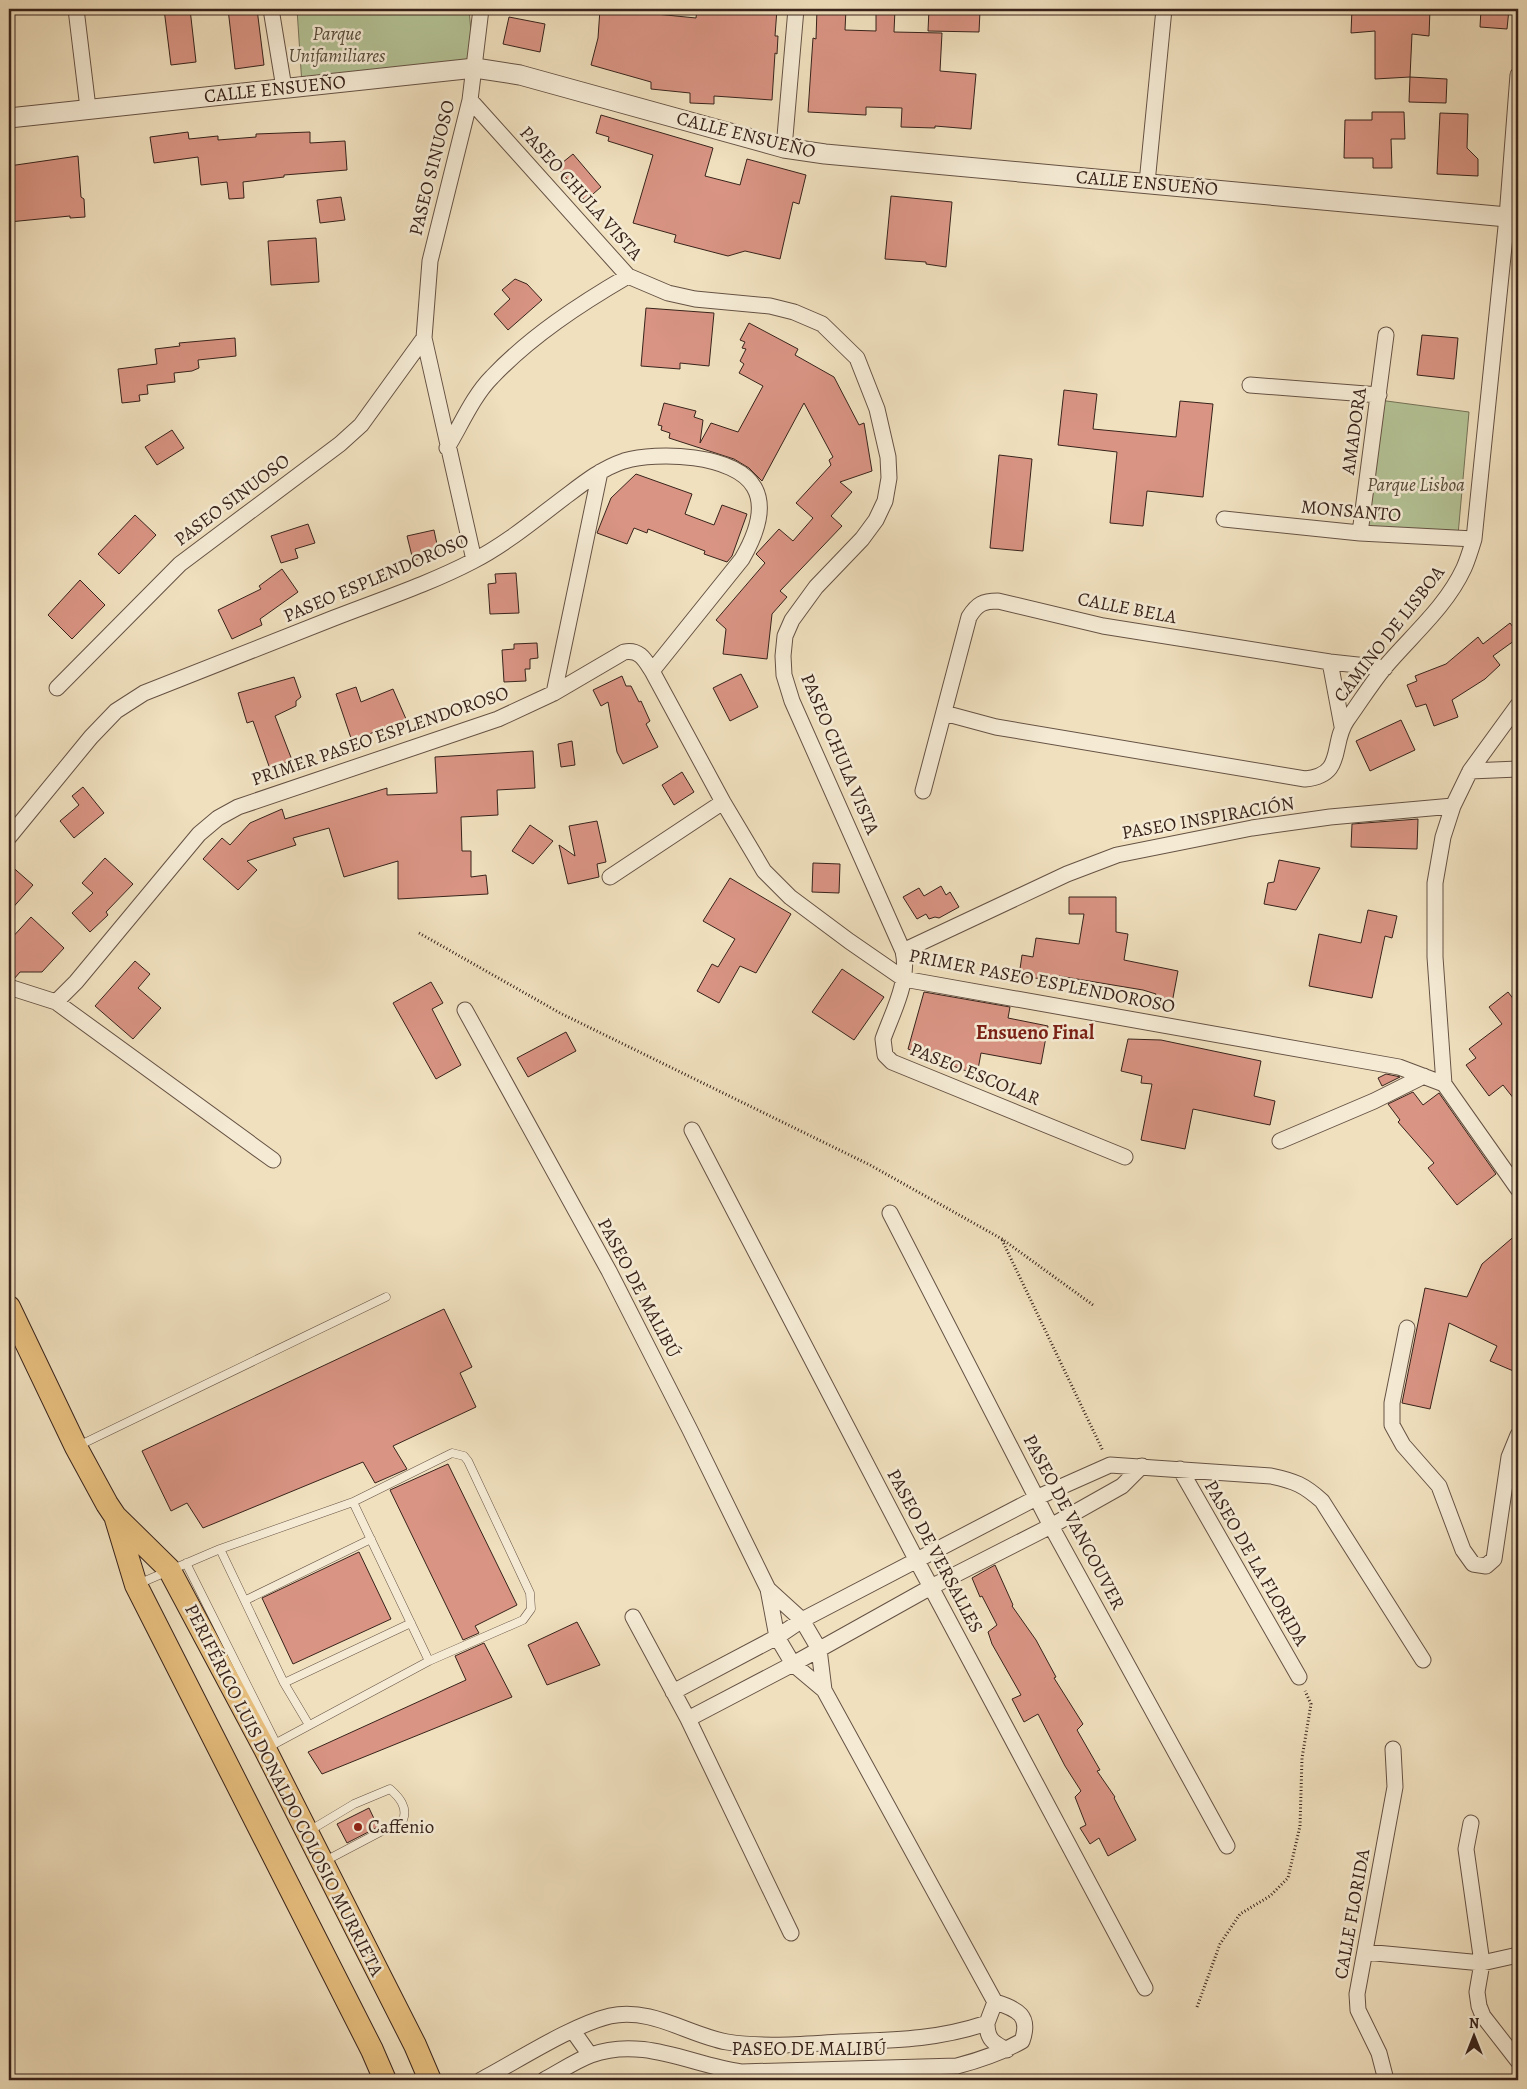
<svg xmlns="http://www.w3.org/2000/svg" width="1527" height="2089" font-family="Alegreya,serif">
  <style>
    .green { fill: #b4c396; stroke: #767358 }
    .building { fill: #d99483; stroke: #38231b }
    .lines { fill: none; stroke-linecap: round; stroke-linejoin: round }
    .service-casing { stroke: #665244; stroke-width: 9 }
    .minor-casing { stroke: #665244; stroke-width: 17 }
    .tertiary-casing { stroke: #665244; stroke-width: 21 }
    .primary-casing { stroke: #38231b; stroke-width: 24 }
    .path { stroke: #38231b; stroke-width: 3; stroke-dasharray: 1 2.5; stroke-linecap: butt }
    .service { stroke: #f5ebd5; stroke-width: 8 }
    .minor { stroke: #f5ebd5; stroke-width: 15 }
    .tertiary { stroke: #f5ebd5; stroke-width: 19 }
    .primary { stroke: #e8c07f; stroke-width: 22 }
    .poi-dot { fill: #8f2418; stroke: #f5ebd5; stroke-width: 2 }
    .labels { text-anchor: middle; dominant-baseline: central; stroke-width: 5; stroke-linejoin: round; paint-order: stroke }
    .park-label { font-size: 19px; font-style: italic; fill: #574b3a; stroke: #f5ebd5 }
    .street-label { font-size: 19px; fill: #38231b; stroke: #f5ebd5 }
    .poi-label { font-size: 19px; fill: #38231b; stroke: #f5ebd5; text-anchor: start }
    .neighbourhood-label { font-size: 20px; font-weight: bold; fill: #7a1f14; stroke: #f5ebd5 }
  </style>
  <rect width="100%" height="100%" fill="#f0e0be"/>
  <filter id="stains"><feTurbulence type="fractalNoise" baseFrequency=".004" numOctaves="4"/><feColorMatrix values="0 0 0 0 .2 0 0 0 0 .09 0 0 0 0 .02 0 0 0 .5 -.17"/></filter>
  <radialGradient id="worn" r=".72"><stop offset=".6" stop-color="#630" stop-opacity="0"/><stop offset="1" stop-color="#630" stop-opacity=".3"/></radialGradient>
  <!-- green -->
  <path class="green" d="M297,9H469L474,67L302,85Z
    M1379,400L1469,412L1458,535L1365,528Z"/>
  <!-- building -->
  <path class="building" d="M164,9H190L196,62L171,65Z
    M228,9H257L264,65L235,69Z
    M600,9H646V13L696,18L697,9H777L775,36H778L777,54L775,53L772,100L714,96V104L690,103V93L651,89V82L591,65L598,38Z
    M817,9H846L845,30L876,31V9H895L894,32L942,33L940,71L976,74L971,129L935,126V128L901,127L902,108L866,107V115L808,112L813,38L816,39Z
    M929,9L980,11L979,32L928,31Z
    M1352,9H1430L1429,36L1412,34L1410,77L1375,79V31L1351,33Z
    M1481,9H1509L1507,29L1480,27Z
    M509,17L545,24L540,52L503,44Z
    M1410,77L1447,79L1446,103L1409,102Z
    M1372,112H1404L1405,139H1391L1392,168H1373V158H1344L1345,120H1372Z
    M1440,113L1468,114L1467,148L1478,159V176L1437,174Z
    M601,115L713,148L705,176L740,185L747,159L806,175L799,204L793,202L780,259L745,251L728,256L674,242L676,235L633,223L653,155L608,141L609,137L596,133Z
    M188,132L189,139L218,136V140L256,137V134L310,132V143L345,141L347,170L284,175V177L243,182L244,198L229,199L227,182L201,185L198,157L154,163L150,137Z
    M573,154L601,187L585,201L557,167Z
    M78,156L81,197L84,199L85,217L70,218V216L9,222V166Z
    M891,196L952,202L946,267L926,264V262L885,259Z
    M341,197L345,220L320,223L317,200Z
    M316,238L319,282L271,285L268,241Z
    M515,279L527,284L542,300L508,330L494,314L510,299L502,290Z
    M646,308L714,313L709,366L680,363V369L641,366Z
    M749,323L798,349L795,355L834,377L859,425L864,423L872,471L840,482L852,492L831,516L842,526L780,591L787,597L772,614L767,659L723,654L726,629L716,620L765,563L756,554L779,529L793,541L813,518L796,503L831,465L829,460L833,457L804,403L762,481L749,468L734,459L669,438L670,433L661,430L662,426L658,425L664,403L696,411L694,417L703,420L700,443L711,423L738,432L763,386L739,373L744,364L740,361L746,349L742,348L745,342L740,340Z
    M1422,335L1458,338L1454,379L1417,375Z
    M235,338L236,356L198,360L199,368L192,371L174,373L175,382L147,385L148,394L139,395L140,401L122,403L118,369L157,364L155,349L180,346L179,343Z
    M1064,390L1097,394L1093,429L1176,437L1180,401L1213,404L1203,497L1147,491L1143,526L1110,523L1117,452L1058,445Z
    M172,430L184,448L157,465L145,447Z
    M999,455L1032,459L1023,551L990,548Z
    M636,474L692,494L685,514L714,525L722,505L747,514L732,556L727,562L704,554L705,551L648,529L647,533L634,528L627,544L597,533L611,498Z
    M135,515L156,535L119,574L98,554Z
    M308,524L315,543L295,549L298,558L281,563L271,536Z
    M434,530L439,554L413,560L407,536Z
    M282,569L298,592L260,619L262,625L232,639L218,610L261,589L259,586Z
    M516,573L519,613L490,614L488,584L496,583L495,574Z
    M80,580L105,605L72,639L48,615Z
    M1510,623L1518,634V638L1493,656L1500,665L1485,679L1452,700L1458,717L1434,726L1426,704L1416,707L1407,685L1417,681L1415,676L1446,664L1478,637L1483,644Z
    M537,643L538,658L530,659V669H525L526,681L504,682L502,650L514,649V644Z
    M741,674L758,707L730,721L713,688Z
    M622,676L626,686H631L639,702L641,701L650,721L646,724L658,747L623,764L617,752L608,702L601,706L593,690Z
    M294,677L301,697L296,701V706L275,716L292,760L270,769L253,721L247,723L238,693Z
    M356,687L361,702L393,689L406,719L352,741L336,694Z
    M1401,720L1415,750L1370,771L1356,741Z
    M572,741L575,765L561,767L558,744Z
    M533,751L535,788L497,790L498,815L461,817L462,851H471V877L486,875L488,894L398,899V861L344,877L329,828L293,838L296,845L247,861L257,870L238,890L203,859L222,838L230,845L250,823L282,809L285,819L387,788V795L437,793L435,757Z
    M682,772L694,792L674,805L662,785Z
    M83,787L104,813L74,838L60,821L79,805L72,796Z
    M1418,819L1417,849L1351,847L1352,824Z
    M597,821L606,862L597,864L599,877L568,884L559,845L575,856L569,826Z
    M530,825L553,841L533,864L512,851Z
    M105,858L133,884L106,912L108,915L90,932L72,913L93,893L82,883Z
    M1279,860L1320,868L1296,910L1264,904L1268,883L1274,882Z
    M813,863L840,864L839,893L812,892Z
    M9,864L33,885L9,912Z
    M730,878L791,914L756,973L740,966L719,1003L697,991L712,964L718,967L735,939L703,921Z
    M941,886L946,895L950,892L959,907L939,918L935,917L929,919L926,914L917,919L903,897L919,888L924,896Z
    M1069,897H1116V932L1128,934L1124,960L1178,971L1172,1003L1154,999L1156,994L1143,990L1059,976L1058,981L1019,976L1022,955L1033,957L1036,938L1079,944L1084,914H1069Z
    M1368,910L1397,916L1392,938L1385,936L1372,998L1309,986L1319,934L1361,943Z
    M31,917L64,948L42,972H20L14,979L9,978V941Z
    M135,961L150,974L138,988L161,1008L133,1039L95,1006Z
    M842,969L884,997L854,1040L812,1012Z
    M431,982L443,1003L432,1009L461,1065L436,1079L393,1003Z
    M924,992L1010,1007L1008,1018L1048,1026L1041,1064L981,1053L977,1075L908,1049Z
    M1508,992L1518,1005V1104L1503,1085L1489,1096L1466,1065L1476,1058L1469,1049L1502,1024L1489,1007Z
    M566,1032L576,1051L528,1077L517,1058Z
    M1128,1039L1161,1040L1261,1061L1254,1096L1275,1101L1270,1125L1193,1109L1185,1149L1141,1140L1152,1084L1141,1083L1142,1076L1121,1071Z
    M1386,1074L1396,1076L1400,1077L1382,1086L1378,1078Z
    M1413,1092L1423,1105L1439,1093L1496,1174L1457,1205L1428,1168L1434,1163L1398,1122L1400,1120L1388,1104Z
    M1518,1233V1373L1490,1361L1497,1346L1449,1323L1430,1409L1402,1403L1425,1288L1467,1297L1482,1264Z
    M444,1309L472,1367L460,1373L476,1407L393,1446L407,1469L375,1483L363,1462L203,1528L187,1503L171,1511L142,1451Z
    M448,1464L517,1605L475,1626L479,1633L463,1640L390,1490Z
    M359,1552L391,1619L293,1664L262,1598Z
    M995,1565L1013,1605L1012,1606L1036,1640L1056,1677L1054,1678L1083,1724L1077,1730L1100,1770L1097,1771L1115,1797L1114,1798L1136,1840L1108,1856L1099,1838L1090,1844L1080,1828L1086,1825L1075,1797L1081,1791L1065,1766L1038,1714L1024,1722L1012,1699L1021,1695L992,1644L988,1632L997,1625L982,1596L980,1597L972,1578Z
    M577,1622L600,1665L547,1685L528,1645Z
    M484,1643L512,1697L322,1774L308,1752L466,1680L455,1656Z
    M369,1808L378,1827L347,1843L337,1824Z"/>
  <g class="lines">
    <!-- service casing -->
    <g class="service-casing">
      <path id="service" d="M78,1446L386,1297
        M353,1502L452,1453L464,1456L468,1461L530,1593L531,1609L523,1620L429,1661
        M220,1549L284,1683L309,1725
        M186,1563L276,1743
        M138,1584L220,1549L353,1502L429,1661L267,1748
        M246,1600L371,1539
        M284,1683L411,1623
        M309,1831L354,1804L390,1789C399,1797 408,1807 403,1820L325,1861"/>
    </g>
    <!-- minor casing -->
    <g class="minor-casing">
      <path id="minor" d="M76,9L88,108
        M271,9L284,88
        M470,100L628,276L668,293L695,299L770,306L794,312L822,324L857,358L877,409L888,457L889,478L885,501L876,520L862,539L816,587L792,620L785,636L783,656L784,675L792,701L903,951C910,981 893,1011 883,1039L885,1055L892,1062L1125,1157
        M784,148L796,9
        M1147,183L1164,9
        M424,338L474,560
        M1250,385L1379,395
        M447,448C461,425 473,396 492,377C531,336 580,304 628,276
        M1224,519L1360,533L1474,539
        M1360,533L1386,335
        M1330,662L1342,726
        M57,688L180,564L340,444L361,425L424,338L430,261L470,100L481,9
        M554,693L600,472
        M944,713L996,727L1305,779C1346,775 1330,744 1347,720C1360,702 1371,684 1385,667C1412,635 1446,607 1464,568C1468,559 1471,549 1474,539L1507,217L1518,75
        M1470,771L1518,705
        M923,791L969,617C977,604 983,601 998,601L1103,626L1330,662L1385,668
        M1453,806L1443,837L1435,883V957L1444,1084L1518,1189
        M9,837L91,737L116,711L144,693C207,668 270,643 334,618C380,600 429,584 473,561C508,543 538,517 569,494C586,481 603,468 624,461C657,451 735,454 754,487C767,509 753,540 742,559L652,671
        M610,877L723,802
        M903,951L1067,874L1117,855L1252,828L1330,817L1453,806L1470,771L1518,769
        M9,987L56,1002L76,982L199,834L218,818L238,807L498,719L554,693L624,652C640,649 645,660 652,671L723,802L764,871L790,897L849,941L904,979L1399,1067L1444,1084
        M56,1002L273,1160
        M465,1010L609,1271L690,1430L768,1589L777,1637L793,1664L824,1690L995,2002C1018,2009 1031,2016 1022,2041C1001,2053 980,2060 957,2066L741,2072C691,2065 643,2036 591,2055C575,2061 559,2072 544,2080
        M692,1130L917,1561L1145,1988
        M1280,1141L1374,1101L1424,1076
        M890,1213L1051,1526L1227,1846
        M1407,1328L1392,1403V1425L1403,1445L1439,1486L1463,1550L1473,1564L1486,1566L1494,1559L1509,1457L1518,1435
        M1180,1469L1299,1677
        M768,1589L802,1620L819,1649L824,1690
        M633,1617L688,1719L791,1933
        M673,1692L777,1637L802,1620L1038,1497L1110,1465L1271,1476C1295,1481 1304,1485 1322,1501L1423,1660
        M688,1719L793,1664L931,1587L1051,1526L1122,1486L1142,1466
        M1471,1823L1466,1849L1482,1963L1477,1992L1479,2006L1483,2016L1518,2061
        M1365,1952L1482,1963L1518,1955
        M987,2023C987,2039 993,2043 1007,2050
        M573,2031L590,2055
        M481,2080C517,2061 572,2025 610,2016C652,2007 688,2035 727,2042C765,2048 803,2044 841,2042C894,2040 936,2040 987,2023L995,2002
        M1386,2080L1379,2053L1358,2010L1357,1994L1395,1787L1393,1749"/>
    </g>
    <!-- tertiary casing -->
    <g class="tertiary-casing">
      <path id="tertiary" d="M9,118L475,68L520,75L784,148L825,154L1518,218"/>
    </g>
    <!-- primary casing -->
    <g class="primary-casing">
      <path id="primary" d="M9,1307L76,1447L107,1504L115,1516L169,1569L265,1749L415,2045L430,2080
        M116,1519L136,1585L372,2050L385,2080"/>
    </g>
    <!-- path -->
    <path class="path" d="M419,933L560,1013L870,1165L1002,1239L1093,1305
      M1002,1240L1103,1451
      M1197,2007L1220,1944L1240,1914L1270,1896L1288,1878L1300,1826L1302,1758L1311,1704L1305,1691"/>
    <!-- service -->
    <use href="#service" class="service"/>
    <!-- minor -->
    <use href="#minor" class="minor"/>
    <!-- tertiary -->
    <use href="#tertiary" class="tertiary"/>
    <!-- primary -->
    <use href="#primary" class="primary"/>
  </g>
  <!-- markers -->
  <circle class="poi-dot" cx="358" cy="1827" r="5"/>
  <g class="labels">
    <!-- park labels -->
    <g class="park-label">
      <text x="337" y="34">Parque<tspan x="337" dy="22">Unifamiliares</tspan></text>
      <text x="1416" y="485">Parque Lisboa</text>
    </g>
    <!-- street labels -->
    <g class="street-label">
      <text transform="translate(275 89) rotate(-6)">CALLE ENSUEÑO</text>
      <text transform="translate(746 135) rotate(14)">CALLE ENSUEÑO</text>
      <text transform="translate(432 168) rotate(-76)">PASEO SINUOSO</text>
      <text transform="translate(1147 183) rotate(5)">CALLE ENSUEÑO</text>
      <text transform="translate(581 193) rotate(48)">PASEO CHULA VISTA</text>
      <text transform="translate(1354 431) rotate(-82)">AMADORA</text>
      <text transform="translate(232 500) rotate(-37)">PASEO SINUOSO</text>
      <text transform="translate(1351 511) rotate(5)">MONSANTO</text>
      <text transform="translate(376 578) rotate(-23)">PASEO ESPLENDOROSO</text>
      <text transform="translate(1127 608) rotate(11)">CALLE BELA</text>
      <text transform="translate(1389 634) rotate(-52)">CAMINO DE LISBOA</text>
      <text transform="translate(380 736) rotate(-19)">PRIMER PASEO ESPLENDOROSO</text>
      <text transform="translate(840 754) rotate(67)">PASEO CHULA VISTA</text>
      <text transform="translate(1208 818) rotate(-10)">PASEO INSPIRACIÓN</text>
      <text transform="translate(1042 981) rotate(11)">PRIMER PASEO ESPLENDOROSO</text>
      <text transform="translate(975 1074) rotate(22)">PASEO ESCOLAR</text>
      <text transform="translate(639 1288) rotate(62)">PASEO DE MALIBÚ</text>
      <text transform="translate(1074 1522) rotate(62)">PASEO DE VANCOUVER</text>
      <text transform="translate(935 1551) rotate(62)">PASEO DE VERSALLES</text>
      <text transform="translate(1256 1563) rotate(60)">PASEO DE LA FLORIDA</text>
      <text transform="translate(284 1790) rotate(63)">PERIFÉRICO LUIS DONALDO COLOSIO MURRIETA</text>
      <text transform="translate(1352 1914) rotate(-80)">CALLE FLORIDA</text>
      <text x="809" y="2049">PASEO DE MALIBÚ</text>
    </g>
    <!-- poi labels -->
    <g class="poi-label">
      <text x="368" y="1827">Caffenio</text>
    </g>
    <!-- neighbourhood labels -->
    <g class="neighbourhood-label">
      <text x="1035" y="1032">Ensueno Final</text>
    </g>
  </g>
  <!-- margin -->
  <rect width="1527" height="2089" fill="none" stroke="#f0e0be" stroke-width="30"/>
  <rect x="10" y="10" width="1507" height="2069" fill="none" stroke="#38231b" stroke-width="2.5"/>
  <rect x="15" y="15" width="1497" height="2059" fill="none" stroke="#38231b"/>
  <!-- north arrow -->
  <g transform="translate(1474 2036)" stroke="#f5ebd5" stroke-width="4" paint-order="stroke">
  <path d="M0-4L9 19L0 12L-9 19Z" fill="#38231b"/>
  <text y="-8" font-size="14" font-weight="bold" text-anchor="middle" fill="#38231b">N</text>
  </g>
  <rect width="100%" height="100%" filter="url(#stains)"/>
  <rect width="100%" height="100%" fill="url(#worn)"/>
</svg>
